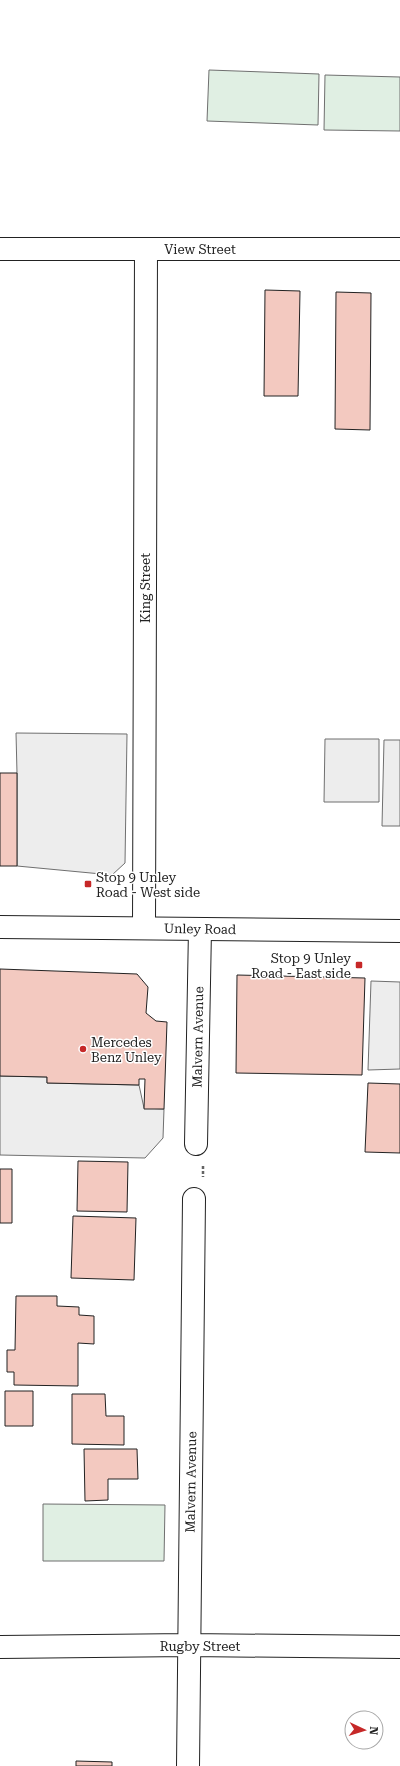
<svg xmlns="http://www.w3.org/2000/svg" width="400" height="1766" font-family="'Roboto Serif',serif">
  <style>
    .green { fill: #e0efe3; stroke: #6f6f6f }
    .parking { fill: #ededed; stroke: #6f6f6f }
    .building { fill: #f3c9c0; stroke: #222 }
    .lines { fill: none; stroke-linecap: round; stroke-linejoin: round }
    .street-casing { stroke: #222; stroke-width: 24 }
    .secondary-casing { stroke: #222; stroke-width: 24 }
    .path { stroke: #646464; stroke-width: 2.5; stroke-dasharray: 3 2; stroke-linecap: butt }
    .street { stroke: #fff; stroke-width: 22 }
    .secondary { stroke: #fff; stroke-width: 22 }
    .poi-dot { fill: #c62828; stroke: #fff; stroke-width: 1.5 }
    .labels { text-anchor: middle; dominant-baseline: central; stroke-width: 3; stroke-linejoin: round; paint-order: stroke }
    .street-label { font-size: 13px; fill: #222; stroke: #fff }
    .poi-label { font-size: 13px; fill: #222; stroke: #fff; text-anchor: start }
  </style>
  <rect width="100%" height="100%" fill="#fff"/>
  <!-- green -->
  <path class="green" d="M209,70L319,74L318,125L207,121Z
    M325,75L400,77V131L324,130Z
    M43,1504L165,1505L164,1561H43Z"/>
  <!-- parking -->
  <path class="parking" d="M16,733L127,734L125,863L112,875L17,866V773Z
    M325,739H379V802H324Z
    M384,740H400V826H382Z
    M371,981L400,982V1069L368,1070Z
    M0,1076L47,1077V1083L139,1085L144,1108L164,1109L163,1138L145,1158L0,1155Z"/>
  <!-- building -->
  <path class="building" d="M265,290L300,291L298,396H264Z
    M336,292L371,293L370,430L335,429Z
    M0,773H17V866H0Z
    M0,969L137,974L148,987L146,1013L156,1021L167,1022L164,1109H144L145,1079H139V1085L47,1083V1077L0,1076Z
    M237,975L365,978L362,1075L236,1073Z
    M368,1083L400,1084V1153L365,1152Z
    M78,1161L128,1162L127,1212L77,1211Z
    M0,1169H12V1223H0Z
    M73,1216L136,1218L134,1280L71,1278Z
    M16,1296H57V1306L79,1307V1315L94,1316V1344L78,1343V1386L14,1385V1372H7V1350H15Z
    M5,1391H33V1426H5Z
    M72,1394H105L106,1416H124V1445L72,1444Z
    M84,1449H137L138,1479H108V1500L85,1501Z
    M76,1761L112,1762V1766H76Z"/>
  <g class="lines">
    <!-- street casing -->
    <g class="street-casing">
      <path id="street" d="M0,249H400
        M144,928L146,249
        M196,1144L200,929
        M0,1647L188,1645L400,1647
        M188,1766L194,1199"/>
    </g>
    <!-- secondary casing -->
    <g class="secondary-casing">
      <path id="secondary" d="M0,927L400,931"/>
    </g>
    <!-- path -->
    <path class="path" d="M203,1166V1177"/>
    <!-- street -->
    <use href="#street" class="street"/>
    <!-- secondary -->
    <use href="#secondary" class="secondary"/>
  </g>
  <!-- markers -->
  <g class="poi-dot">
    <rect x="84" y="880" width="8" height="8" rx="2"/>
    <rect x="355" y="961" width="8" height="8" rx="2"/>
    <circle cx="83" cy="1049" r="4"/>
  </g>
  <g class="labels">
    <!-- street labels -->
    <g class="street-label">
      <text x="200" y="249">View Street</text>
      <text transform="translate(145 588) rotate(-90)">King Street</text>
      <text transform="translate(200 929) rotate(1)">Unley Road</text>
      <text transform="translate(198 1037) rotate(-89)">Malvern Avenue</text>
      <text transform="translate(191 1482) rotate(-89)">Malvern Avenue</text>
      <text x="200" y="1646">Rugby Street</text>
    </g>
    <!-- poi labels -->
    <g class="poi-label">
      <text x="96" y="877">Stop 9 Unley<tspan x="96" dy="15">Road - West side</tspan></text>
      <text x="351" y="958" text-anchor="end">Stop 9 Unley<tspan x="351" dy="15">Road - East side</tspan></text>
      <text x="91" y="1042">Mercedes<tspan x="91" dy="15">Benz Unley</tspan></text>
    </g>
  </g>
  <!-- north arrow -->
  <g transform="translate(364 1730) rotate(94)"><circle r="19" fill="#ffffff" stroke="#a7a7a7"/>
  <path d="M0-3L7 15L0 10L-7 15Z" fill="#c62828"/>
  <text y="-6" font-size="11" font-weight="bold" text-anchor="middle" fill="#222222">N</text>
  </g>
</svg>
